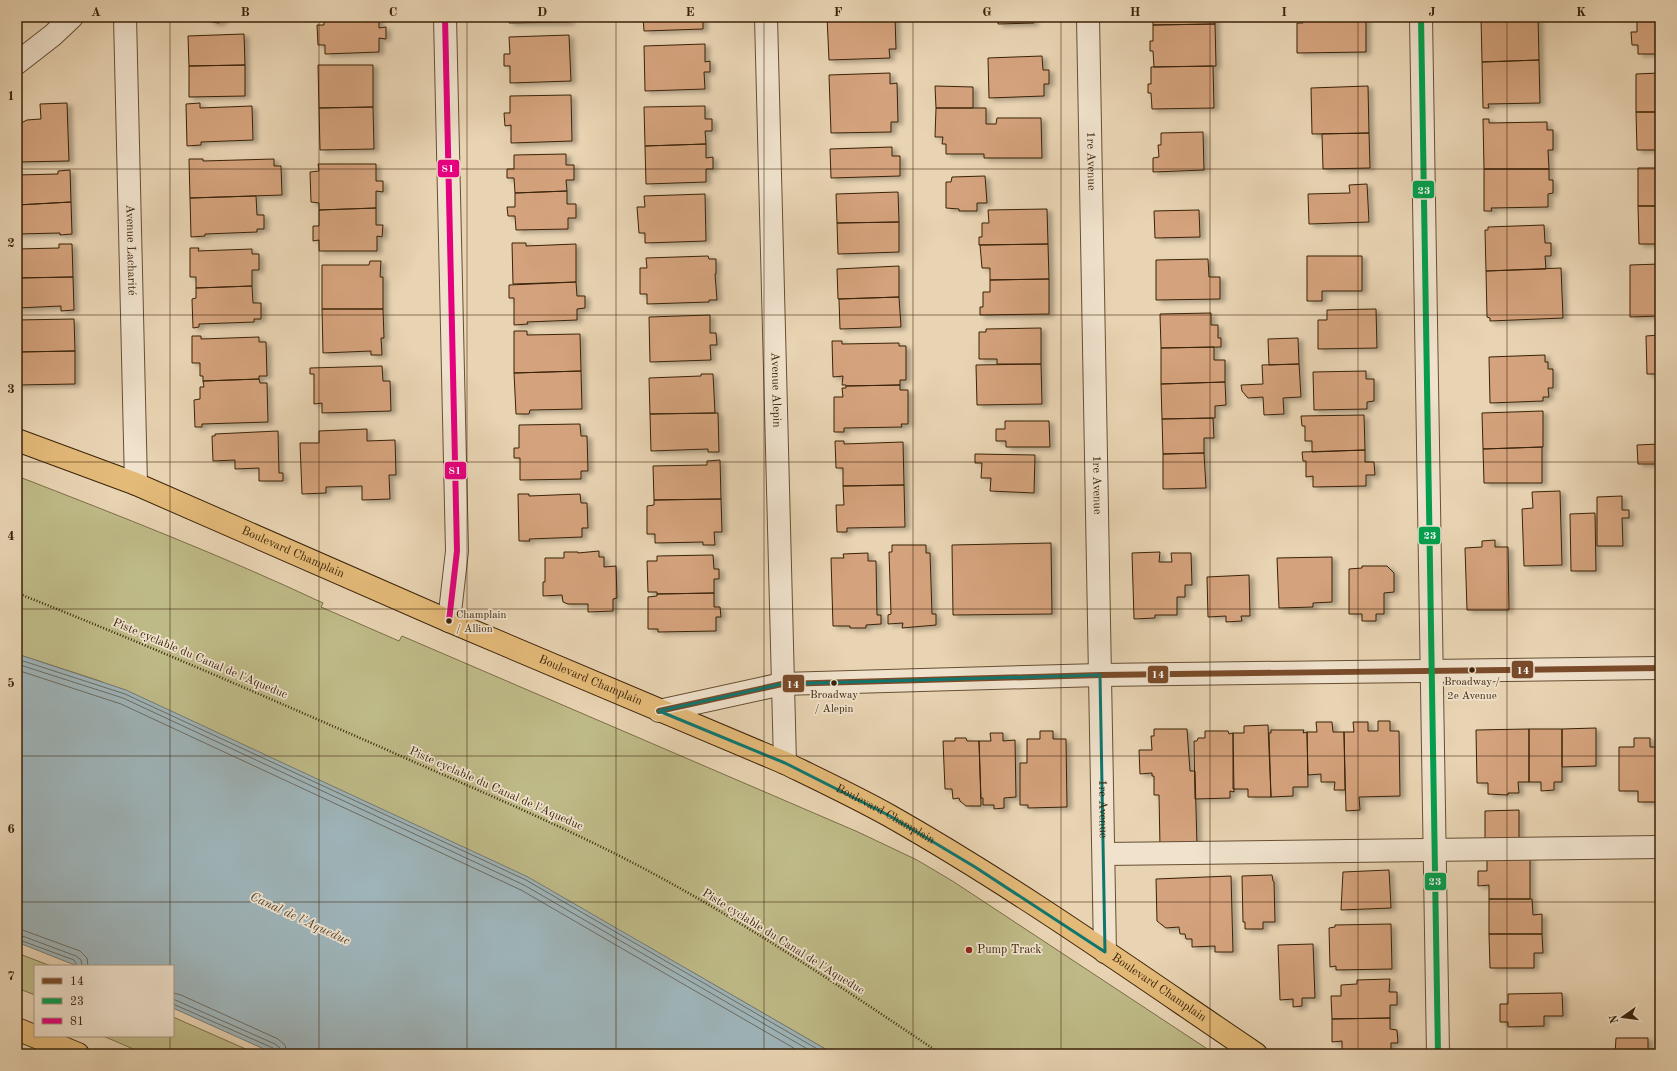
<svg xmlns="http://www.w3.org/2000/svg" width="1677" height="1071" font-family="'Old Standard TT',serif">
  <style>
    .green { fill: #beba87; stroke: #7c6e48 }
    .water { fill: #9eb4b9; stroke: #767a73 }
    .lines { fill: none; stroke-linecap: round; stroke-linejoin: round }
    .shore { stroke: #6c6c61; stroke-width: 1 }
    .building { fill: #d4a27b; stroke: #3a2309; filter: url(#shadow) }
    .minor-casing { stroke: #664f33; stroke-width: 24 }
    .major-casing { stroke: #3a2309; stroke-width: 24 }
    .path { stroke: #3a2309; stroke-width: 2.5; stroke-dasharray: 1 2; stroke-linecap: butt }
    .minor { stroke: #f0e2cd; stroke-width: 22 }
    .major { stroke: #e4ba79; stroke-width: 22 }
    .bus-1-casing { stroke: #f0e2cd; stroke-width: 9 }
    .bus-2-casing { stroke: #f0e2cd; stroke-width: 9 }
    .bus-3-casing { stroke: #f0e2cd; stroke-width: 9 }
    .bus-1 { stroke: #7a4b2a; stroke-width: 6 }
    .bus-2 { stroke: #039f4d; stroke-width: 6 }
    .bus-3 { stroke: #e5007d; stroke-width: 6 }
    .marked { fill: none; stroke: #0f766e; stroke-width: 3; stroke-linejoin: round }
    .grid { fill: none; stroke: #3a2309; stroke-width: 1; stroke-opacity: 0.55 }
    .bus-dot { fill: #3a2309; stroke: #f0e2cd; stroke-width: 1.5 }
    .poi-dot { fill: #8f2418; stroke: #f0e2cd; stroke-width: 1.5 }
    .labels { text-anchor: middle; dominant-baseline: central; stroke-width: 3.5; stroke-linejoin: round; paint-order: stroke }
    .bus-label { font-size: 11px; fill: #3a2309; stroke: #f0e2cd }
    .street-label { font-size: 12px; fill: #3a2309; stroke: #f0e2cd }
    .poi-label { font-size: 12px; fill: #3a2309; stroke: #f0e2cd; text-anchor: start }
    .water-label { font-size: 13px; font-style: italic; fill: #534735; stroke: #f0e2cd }
    .line-badge { stroke: #f0e2cd; stroke-width: 1.5 }
    .badge-label { font-size: 11px; text-anchor: middle; font-weight: bold; fill: #fff }
    .neatline { fill: none; stroke: #3a2309; stroke-width: 1.5 }
    .grid-label { font-size: 13px; text-anchor: middle; font-weight: bold; fill: #3a2309 }
  </style>
  <defs>
    <filter id="shadow"><feDropShadow dx="4.5" dy="2.5" stdDeviation="2" flood-color="#0004"/></filter>
  </defs>
  <rect width="100%" height="100%" fill="#e8d3b2"/>
  <filter id="stains"><feTurbulence type="fractalNoise" baseFrequency=".005" numOctaves="4"/><feColorMatrix values="0 0 0 0 .2 0 0 0 0 .09 0 0 0 0 .02 0 0 0 .5 -.17"/></filter>
  <radialGradient id="worn" r=".72"><stop offset=".6" stop-color="#630" stop-opacity="0"/><stop offset="1" stop-color="#630" stop-opacity=".3"/></radialGradient>
  <!-- green -->
  <path class="green" d="M17,476C120,516 223,556 323,603L321,607L399,641L402,636L858,832L917,860L954,882L1215,1054H834L690,971L100,681L17,654Z
    M17,953L51,966H35V995L17,988Z
    M173,1017L257,1054H145L103,1036H173Z"/>
  <!-- water -->
  <path class="water" d="M17,654L126,690L528,877L834,1054H275L173,1008V966H77L17,942Z"/>
  <g class="lines">
    <!-- shore -->
    <path class="shore" d="M17,659L125,694L526,880L826,1054
      M17,664L123,698L524,885L816,1054
      M17,670L121,704L521,890L804,1054
      M17,928L80,951L87,958L88,966
      M17,934L76,956L81,960L82,966
      M17,939L74,960L77,966
      M173,993L181,995L278,1039L285,1045L287,1054
      M173,999L275,1044L280,1048L281,1054
      M173,1004L273,1048L276,1054"/>
  </g>
  <!-- building -->
  <path class="building" d="M207,17H225L219,23L212,22Z
    M324,17H379V28L386,27V39L379,38V52L325,54V45H318L317,25H324Z
    M509,17H570V22L509,23Z
    M643,17H703V29L644,31Z
    M827,17H895L896,49H889L890,58L829,60Z
    M998,17H1033L1034,23L998,24Z
    M1153,17H1215V24L1153,25Z
    M1303,17H1366V52L1297,53V23H1303Z
    M1481,17H1538L1539,60L1482,62Z
    M1637,17H1660V54H1638V45H1632L1631,32H1637Z
    M1215,24L1216,66L1154,67L1153,51H1150V41H1153V25Z
    M244,34L245,65L189,66L188,36Z
    M569,35L571,81L510,83V66H504V54H510L509,37Z
    M705,44V62L710,61V72H704L705,89L645,91L644,46Z
    M1042,56L1043,70H1049V84H1044V96L989,98L988,58Z
    M1539,60L1540,103L1488,104L1489,108H1483L1482,62Z
    M245,65V96L189,97V66Z
    M318,65H373V107L319,108Z
    M1213,66L1214,108L1152,109L1151,93H1148V84H1151V67Z
    M890,73V84L897,83L898,122H891V132L831,133L829,75Z
    M1660,73V112H1636V74Z
    M935,86L973,87V108H936Z
    M1368,86L1369,133L1312,134L1311,88Z
    M571,95L572,141L511,143V125L505,126L504,113H510V96Z
    M67,103L69,161L17,162V125L27,120L41,119L40,104Z
    M200,103V108L252,106L253,140L201,142V145L187,146L186,104Z
    M705,106V119H712V131H705L706,144L645,146L644,107Z
    M373,107L374,149L320,150L319,108Z
    M936,108H986V124H996L997,118H1041L1042,158H984V154H946V144H942L943,137H935Z
    M1636,112H1660V150H1637Z
    M1483,119H1489V123L1547,122V130H1553V150H1548L1549,169H1484Z
    M1203,132L1204,170L1153,172V158L1159,157L1158,145H1161V133Z
    M1369,133L1370,168L1323,169L1322,134Z
    M706,144V158L713,157V169H706V182L646,184L645,146Z
    M892,147V156H900V176L831,178L830,149Z
    M566,154V165H574V180H566L567,191L515,193L514,178H507V169H514V155Z
    M189,159H203V161L274,159V166H281L282,195L190,198Z
    M318,164H376V181H383V192L376,191V208L319,210V203L311,202L310,172L319,171Z
    M1638,168H1660V206H1638Z
    M1484,169H1549V180H1553V193L1548,194V207L1491,208L1492,211H1484Z
    M70,170L71,202L17,205V175L58,174V171Z
    M985,176L987,203H977V211H959V209L946,208V182H951L952,177Z
    M1367,184L1369,222L1309,224L1308,194L1350,193L1349,185Z
    M567,191V204H576V218H568V229L516,230L515,216H508L507,207H515V193Z
    M898,192L899,222L837,223L836,194Z
    M705,194L706,241L645,243V233H639L637,207H645L644,196Z
    M256,196L257,215H264V229H257V232L205,234V236L191,237L190,198Z
    M71,202L72,234L60,235V233L17,234V205Z
    M1638,206H1660V244H1639Z
    M376,208V225H383L382,237L377,236V251H319V240L313,241V226H319V210Z
    M1047,209L1048,244L979,245V237H982V223H989L988,210Z
    M1199,210L1200,237L1155,238L1154,211Z
    M899,222V252L838,254L837,223Z
    M1544,225L1545,243H1551V256H1545L1546,269L1486,271L1485,230H1488V227Z
    M512,243H526V246L576,244V282L513,284Z
    M59,244H72L73,277L17,278V249L59,248Z
    M1048,244L1049,279L990,280V268H982L980,245Z
    M190,248H199L198,251L252,249V254H259V270H252V286L196,288V277H190Z
    M708,256L709,259H716V274H715L717,300H709V302L647,304V294H640V268H647L646,258Z
    M1307,256H1362V291H1322V301H1307Z
    M1208,259L1209,277H1220V299L1156,300V260Z
    M370,261H381L380,277H383V309H322V265H369Z
    M1660,264V316L1630,317V265Z
    M899,266V297L838,299L837,269Z
    M1561,268L1563,318L1490,321V318L1487,317L1486,271Z
    M73,277L74,310L61,311V306L17,308V278Z
    M1049,279V314L980,315V307H983V292H990V280Z
    M576,282L577,296H585V308L577,309V320L527,322L528,324L514,325V298H509V285Z
    M252,286L253,303H261V319H254V322L199,324V327L193,328L192,299L196,298V288Z
    M899,297L901,327L840,329L839,299Z
    M322,309H383L384,338H381L382,355H371V351L323,353Z
    M1376,309L1377,348L1318,349V320H1327V310Z
    M1211,313V325H1218V338H1221V347L1161,348L1160,314Z
    M710,315V333H716L717,345H710L711,360L650,362L649,317Z
    M74,319L75,351L17,352V320Z
    M1041,328V364H997V359H979V332H986V329Z
    M514,331H527V335L580,334L581,371L514,373Z
    M1660,335V374H1647L1646,336Z
    M192,336H201V339L259,337V342H266L267,376H259V379L203,381V376H200V363H192Z
    M1298,338L1299,364L1269,365L1268,339Z
    M832,341H842V344L899,343V346H906V380H900V385L846,386V385H842L843,376L833,377Z
    M1214,347V360H1225V382L1161,384V348Z
    M75,351V384L17,385V352Z
    M1545,355V362H1548V369H1553V388H1548L1549,397H1543V401L1490,403L1489,357Z
    M1041,364L1042,404L977,405L976,365Z
    M1299,364L1301,397L1283,398L1284,414L1264,415L1263,397L1248,398L1242,391L1241,385L1263,384L1262,365Z
    M382,366L383,381H390L391,411L322,413V403L314,404V374H310V368Z
    M581,371L582,409L530,410L529,414H516L514,373Z
    M1366,371V379H1374V401L1367,402V409L1314,410L1313,372Z
    M701,374H713L715,413L650,414L649,378L701,376Z
    M259,379L260,383H267L268,422L202,424V427H195L194,400L200,399V387H204L203,381Z
    M1225,382L1226,405L1215,406V418L1162,419L1161,384Z
    M900,385V390H908V424H901L902,427L844,428V432H834V397H843L842,388H846V386Z
    M1543,411V447L1483,449L1482,413Z
    M715,413H718L719,452H708V449L651,451L650,414Z
    M1364,415L1365,450L1312,452V441H1305V426H1302L1301,416Z
    M1213,418L1214,438H1204V453L1163,454L1162,419Z
    M1005,421H1049L1050,447H1006V441H996V429H1005Z
    M580,424L581,436H587L588,471H581V479L520,480V458H514V448H519V425Z
    M367,429V441L395,440L396,475H389L390,499L362,500V486L326,487V493L302,494L300,443H319V431Z
    M278,431L279,473H283V481H259V468L235,469V460L213,461L212,436H215V434Z
    M835,441H844V444L903,442L904,485L843,486V468H836Z
    M1660,444V479H1656V464H1638L1637,445Z
    M1542,447V483H1484L1483,449Z
    M1365,450V462H1374L1375,475H1366V486L1313,487V476L1306,477V461H1303L1302,452Z
    M1204,453L1206,488L1163,489V454Z
    M975,454L1035,455L1034,493L990,491L991,478H981L982,463H975Z
    M720,460L721,499L654,500L653,466L707,465V461Z
    M904,485L905,527L847,528V532H837L836,505H844L843,486Z
    M1560,491L1562,565L1524,566L1522,509L1533,508L1532,492Z
    M518,494H529V496L580,494L581,503H587L588,528H582V537L529,539L530,541H519Z
    M1622,496V510H1629V518H1622L1623,546H1597V497Z
    M721,499L722,532H714L715,545H703V542L655,543V534H647V506L654,505V500Z
    M1595,513L1596,571H1571L1570,514Z
    M1495,540V547H1508L1509,610H1467L1465,548L1482,547V541Z
    M1051,543L1052,614L953,615L952,545Z
    M892,545H926V553H930L932,614H936V625L902,628L903,623L888,624V615L891,614L889,552H892Z
    M599,551V557H604V567L616,566L617,598L613,599V611L588,612V604H568L563,602L562,595L543,596V582H545V558H564V552H578V553Z
    M1160,552L1159,562H1172L1171,553H1191L1192,585H1185V597H1177V615H1155V618L1134,619L1132,553Z
    M868,553V561H876L877,615H881V624L866,625V628H850V626H833L831,558H844L843,554Z
    M713,555L714,569H719V579H714V593L657,594V592H648L647,561H657V556Z
    M1332,557V602L1313,603V607L1279,608L1277,558Z
    M1362,566H1387L1394,573V592L1384,593V614H1376V621H1362V614H1349V569L1362,568Z
    M1249,575L1250,616H1241L1242,621L1226,622V616L1208,617L1207,577Z
    M714,593V607H720L721,617H716V631L658,632V629H648V597L657,596V594Z
    M1378,721H1390V731H1399L1400,796L1359,797L1360,810L1346,811L1344,732H1354L1353,722H1368V731H1378Z
    M1316,722H1332L1333,732H1344L1345,790H1334L1335,782H1321V774L1308,775L1307,732H1317Z
    M1268,725L1271,797H1248V789H1233V733H1244V726Z
    M1596,728V766L1562,767V729Z
    M1154,729H1187L1190,771H1195L1197,846L1160,847L1159,795H1154V776H1152V773L1140,774L1139,750H1152L1151,736H1154Z
    M1529,729V782H1518L1519,793H1508V795L1488,794V783H1477L1476,730Z
    M1529,729H1562V782H1554V790L1541,791V782H1529Z
    M1271,730H1304L1303,733L1307,732L1308,787H1293V796L1271,797L1269,733H1271Z
    M1040,731H1053V739H1066L1067,807L1028,808V805H1020V763H1027V739H1040Z
    M1205,731H1228L1229,734L1233,733L1234,792L1230,791V798L1195,799L1194,741H1197L1198,738H1205Z
    M990,733H1003V741L1015,740L1016,797L1004,798V808L994,809V805H983V798H981L979,741H991Z
    M955,738H966L967,741H979L981,806H966L960,801L959,798L953,799L952,789H945L943,741H955Z
    M1634,738H1650V747H1660L1659,802H1638V791H1619V747H1634Z
    M1519,810V839L1485,840V811Z
    M1487,857H1530V899H1489V885L1478,886V871H1487Z
    M1389,870L1391,908L1341,910L1343,872Z
    M1272,875L1273,881L1274,882L1275,922H1263V929H1245V922H1243L1242,876Z
    M1231,876L1233,952H1215V946L1192,947V939H1186L1185,934H1180L1179,927L1166,928L1157,921L1156,879Z
    M1489,899H1532L1533,915L1542,914V934H1489Z
    M1391,924L1392,969L1336,970V966L1330,967L1329,928L1335,927V925Z
    M1489,934H1542L1543,953H1534V968H1490Z
    M1313,944L1315,998H1302V1006L1293,1007V999L1280,1000L1278,945Z
    M1390,979L1389,992H1397V1005H1390V1018L1332,1019L1331,996H1341V985L1357,984V980Z
    M1562,993L1563,1016H1544V1026L1508,1027V1022H1500V1004H1508V994Z
    M1390,1018V1029L1397,1030L1398,1043H1391V1054L1342,1052V1041L1332,1042V1019Z
    M1616,1038H1648V1054H1615Z
    M1529,1051V1054H1493V1052Z"/>
  <g class="lines">
    <!-- minor casing -->
    <g class="minor-casing">
      <g id="minor">
        <path id="s1" d="M125,17L136,484"/>
        <path d="M445,17L457,551L449,621"/>
        <path id="s2" d="M766,17L785,763"/>
        <path id="s3" d="M1088,17L1105,952"/>
        <path d="M1421,17L1438,1054"/>
        <path d="M17,63L53,35L72,17"/>
        <path d="M659,711L782,684L1100,675L1660,668"/>
        <path d="M1104,854L1660,847"/>
      </g>
    </g>
    <!-- major casing -->
    <g class="major-casing">
      <g id="major">
        <path id="s4" d="M17,440L136,484L449,621L785,763C820,780 856,797 890,816C1017,888 1136,973 1256,1054"/>
        <path d="M17,1029L78,1054"/>
      </g>
    </g>
    <!-- path -->
    <path class="path" d="M17,593C138,641 257,693 376,745C465,785 555,822 641,867C745,922 844,989 941,1054"/>
    <!-- minor -->
    <use href="#minor" class="minor"/>
    <!-- major -->
    <use href="#major" class="major"/>
    <!-- bus-1 casing -->
    <g class="bus-1-casing">
      <path id="bus-1" d="M659,711L782,684L1100,675L1660,668"/>
    </g>
    <!-- bus-2 casing -->
    <g class="bus-2-casing">
      <path id="bus-2" d="M1421,17L1438,1054"/>
    </g>
    <!-- bus-3 casing -->
    <g class="bus-3-casing">
      <path id="bus-3" d="M445,17L457,551L449,621"/>
    </g>
    <!-- bus-1 -->
    <use href="#bus-1" class="bus-1"/>
    <!-- bus-2 -->
    <use href="#bus-2" class="bus-2"/>
    <!-- bus-3 -->
    <use href="#bus-3" class="bus-3"/>
  </g>
  <!-- marked area -->
  <path class="marked" d="M1100,675L1105,952L975,867L890,816L785,763L659,711L782,684Z"/>
  <!-- grid -->
  <path class="grid" d="M170,17V966M319,17V1054M467,17V1054M616,17V1054M764,17V1054M913,17V1054M1061,17V1054M1210,17V1054M1358,17V1054M1507,17V1054M17,169H1660M17,315H1660M17,462H1660M17,609H1660M17,756H1660M17,902H1660M170,1036V1054"/>
  <!-- markers -->
  <g class="bus-dot">
    <circle cx="449" cy="621" r="3.5"/>
    <circle cx="1472" cy="670" r="3.5"/>
    <circle cx="834" cy="683" r="3.5"/>
  </g>
  <circle class="poi-dot" cx="969" cy="950" r="4"/>
  <g class="labels">
    <!-- bus labels -->
    <g class="bus-label">
      <text x="456" y="615" text-anchor="start">Champlain<tspan x="456" dy="14">/ Allion</tspan></text>
      <text x="1472" y="682">Broadway /<tspan x="1472" dy="14">2e Avenue</tspan></text>
      <text x="834" y="695">Broadway<tspan x="834" dy="14">/ Alepin</tspan></text>
    </g>
    <!-- street labels -->
    <g class="street-label">
      <text stroke="none"><textPath href="#s3" startOffset="144">1re Avenue</textPath></text>
      <text stroke="none"><textPath href="#s1" startOffset="233">Avenue Lacharité</textPath></text>
      <text stroke="none"><textPath href="#s2" startOffset="373">Avenue Alepin</textPath></text>
      <text stroke="none"><textPath href="#s3" startOffset="468">1re Avenue</textPath></text>
      <text stroke="none"><textPath href="#s4" startOffset="298">Boulevard Champlain</textPath></text>
      <text transform="translate(200 659) rotate(23)">Piste cyclable du Canal de l'Aqueduc</text>
      <text stroke="none"><textPath href="#s4" startOffset="622">Boulevard Champlain</textPath></text>
      <text transform="translate(496 789) rotate(24)">Piste cyclable du Canal de l'Aqueduc</text>
      <text stroke="none"><textPath href="#s3" startOffset="792">1re Avenue</textPath></text>
      <text stroke="none"><textPath href="#s4" startOffset="946">Boulevard Champlain</textPath></text>
      <text transform="translate(783 942) rotate(32)">Piste cyclable du Canal de l'Aqueduc</text>
      <text stroke="none"><textPath href="#s4" startOffset="1270">Boulevard Champlain</textPath></text>
    </g>
    <!-- poi labels -->
    <g class="poi-label">
      <text x="977" y="950">Pump Track</text>
    </g>
    <!-- water labels -->
    <g class="water-label">
      <text transform="translate(300 919) rotate(25)">Canal de l'Aqueduc</text>
    </g>
  </g>
  <g class="line-badge">
    <rect x="437" y="159" width="23" height="19" rx="4" fill="#e5007d"/>
    <rect x="1412" y="180" width="23" height="19" rx="4" fill="#039f4d"/>
    <rect x="444" y="461" width="23" height="19" rx="4" fill="#e5007d"/>
    <rect x="1418" y="526" width="23" height="19" rx="4" fill="#039f4d"/>
    <rect x="1511" y="660" width="23" height="19" rx="4" fill="#7a4b2a"/>
    <rect x="1147" y="665" width="22" height="19" rx="4" fill="#7a4b2a"/>
    <rect x="782" y="674" width="23" height="19" rx="4" fill="#7a4b2a"/>
    <rect x="1424" y="872" width="23" height="19" rx="4" fill="#039f4d"/>
  </g>
  <g class="badge-label">
    <text x="448" y="172">81</text>
    <text x="1424" y="194">23</text>
    <text x="455" y="474">81</text>
    <text x="1430" y="539">23</text>
    <text x="1523" y="674">14</text>
    <text x="1158" y="678">14</text>
    <text x="793" y="688">14</text>
    <text x="1435" y="885">23</text>
  </g>
  <!-- margin -->
  <rect width="1677" height="1071" fill="none" stroke="#e8d3b2" stroke-width="44"/>
  <!-- legend -->
  <rect x="34" y="965" width="140" height="72" fill="#f0e2cd" stroke="#a7967f"/>
  <rect x="42" y="978" width="20" height="6" fill="#7a4b2a" stroke="#a7967f"/>
  <text x="70" y="985" font-size="12" fill="#3a2309">14</text>
  <rect x="42" y="998" width="20" height="6" fill="#039f4d" stroke="#a7967f"/>
  <text x="70" y="1005" font-size="12" fill="#3a2309">23</text>
  <rect x="42" y="1018" width="20" height="6" fill="#e5007d" stroke="#a7967f"/>
  <text x="70" y="1025" font-size="12" fill="#3a2309">81</text>
  <!-- north arrow -->
  <g transform="translate(1623 1017) rotate(256)" stroke="#f0e2cd" stroke-width="3" paint-order="stroke">
  <path d="M0-3L7 15L0 10L-7 15Z" fill="#3a2309"/>
  <text y="-6" font-size="11" font-weight="bold" text-anchor="middle" fill="#3a2309">N</text>
  </g>
  <rect x="22" y="22" width="1633" height="1027" class="neatline"/>
  <g class="grid-label">
    <text x="96" y="16">A</text>
    <text x="245" y="16">B</text>
    <text x="393" y="16">C</text>
    <text x="542" y="16">D</text>
    <text x="690" y="16">E</text>
    <text x="838" y="16">F</text>
    <text x="987" y="16">G</text>
    <text x="1135" y="16">H</text>
    <text x="1284" y="16">I</text>
    <text x="1432" y="16">J</text>
    <text x="1581" y="16">K</text>
    <text x="11" y="100">1</text>
    <text x="11" y="247">2</text>
    <text x="11" y="393">3</text>
    <text x="11" y="540">4</text>
    <text x="11" y="687">5</text>
    <text x="11" y="833">6</text>
    <text x="11" y="980">7</text>
  </g>
  <rect width="100%" height="100%" filter="url(#stains)"/>
  <rect width="100%" height="100%" fill="url(#worn)"/>
</svg>
